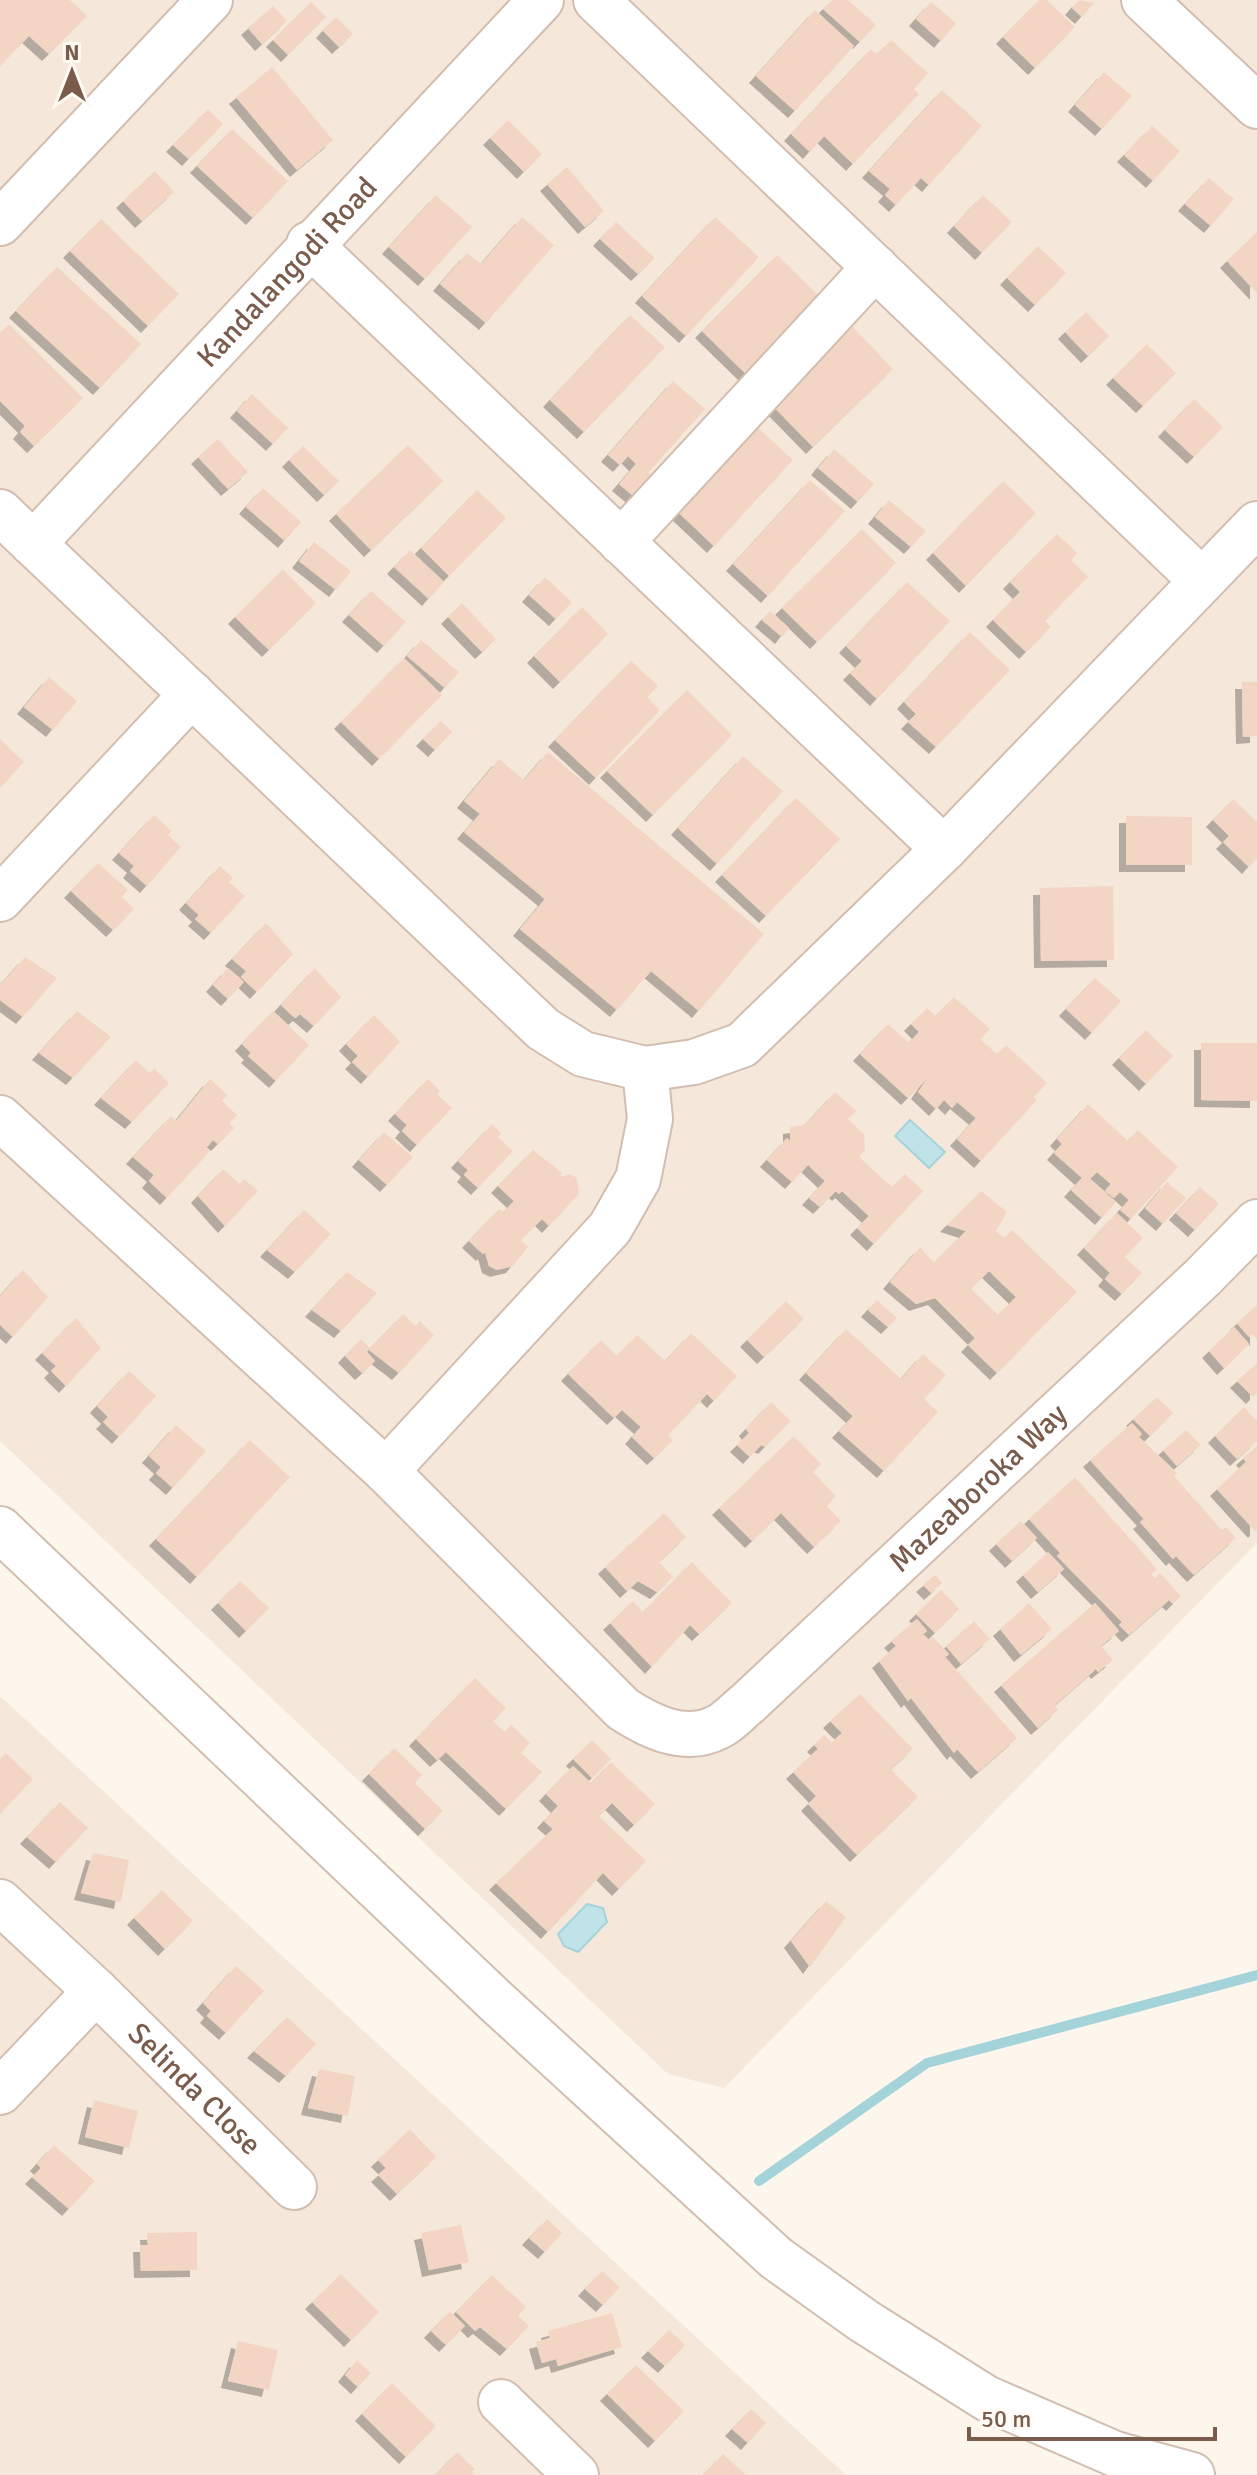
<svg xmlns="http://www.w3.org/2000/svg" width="1257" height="2475" font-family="Signika,sans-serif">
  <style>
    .residential { fill: #f5e8da }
    .water { fill: #bfe3e8; stroke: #a5d3da; stroke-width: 2 }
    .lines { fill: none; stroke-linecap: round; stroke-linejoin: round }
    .stream { stroke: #a5d3da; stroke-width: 10 }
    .building { fill: #f3d5c3; fill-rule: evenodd; filter: url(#shadow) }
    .minor-casing { stroke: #d1beb0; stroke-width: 48 }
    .minor { stroke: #fff; stroke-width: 44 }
    .labels { text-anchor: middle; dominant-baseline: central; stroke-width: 6; stroke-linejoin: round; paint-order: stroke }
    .street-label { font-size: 30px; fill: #7a5c4d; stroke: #fffaf3 }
  </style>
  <defs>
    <filter id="shadow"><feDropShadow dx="-7" dy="7" stdDeviation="0" flood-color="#0004"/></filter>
  </defs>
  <rect width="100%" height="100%" fill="#fdf6ec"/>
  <!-- residential -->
  <path class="residential" d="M0,0H1257V1543L724,2088L668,2074L0,1441Z
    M0,1696L846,2475H0Z"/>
  <!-- water -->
  <path class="water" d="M910,1120L945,1152L929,1168L895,1136Z
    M587,1904L603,1908L607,1922L578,1952L564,1946L558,1934Z"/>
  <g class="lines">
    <!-- stream -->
    <path class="stream" d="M759,2181L927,2063L1257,1975"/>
  </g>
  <!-- building -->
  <path class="building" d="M0,0H70L87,16L49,54L29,36L0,66Z
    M832,0H848L876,25L860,42L823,9Z
    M1039,0H1047L1075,27L1035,68L1003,37Z
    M1079,0L1094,3L1082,17L1072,8Z
    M311,2L326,17L288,55L273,40Z
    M931,2L956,23L941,41L916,19Z
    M273,6L287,21L262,44L248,28Z
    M815,10L854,46L795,111L756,76Z
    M336,17L353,34L339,47L323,31Z
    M891,40L928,73L914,89L919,94L853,164L824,136L810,152L791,134L871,49L877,55Z
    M272,67L333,140L297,170L236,97Z
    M1104,72L1132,96L1102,129L1075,105Z
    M942,90L982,126L929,185L921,178L896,205L885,195L890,189L869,171Z
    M208,109L223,124L189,159L173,145Z
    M508,120L542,154L524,172L490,138Z
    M1152,126L1180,151L1153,181L1124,155Z
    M232,129L288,181L253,218L197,166Z
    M567,167L604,211L585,227L547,184Z
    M155,171L174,192L142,221L123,201Z
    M1209,178L1234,199L1211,226L1185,204Z
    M436,195L472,227L425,279L389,247Z
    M983,195L1012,222L982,253L954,226Z
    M522,217L554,245L486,323L440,284L467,253L481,264Z
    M715,217L759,257L686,336L642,296Z
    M101,219L179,294L148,326L70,251Z
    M616,222L655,258L638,274L600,239Z
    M1257,232V293L1227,261Z
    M1038,246L1066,273L1035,305L1007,278Z
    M777,255L821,298L746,374L702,331Z
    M57,267L141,344L100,388L16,311Z
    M1086,312L1109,336L1088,356L1065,332Z
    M630,315L665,347L584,432L550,400Z
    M9,324L83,398L34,446L20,432L25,426L0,401V333Z
    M851,325L893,369L813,447L770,403Z
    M1147,344L1176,373L1143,406L1113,378Z
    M673,381L705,409L648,473L655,479L638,500L619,484L636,464L628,456L620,465L608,455Z
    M252,394L288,428L273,444L237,411Z
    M1194,399L1223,427L1194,457L1165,430Z
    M756,426L793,460L714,546L678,512Z
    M218,439L248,472L228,489L198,457Z
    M408,445L443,481L371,550L336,514Z
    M303,446L339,481L324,495L289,460Z
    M834,449L874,484L858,502L818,468Z
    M810,480L845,511L768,596L733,564Z
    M1003,481L1036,513L966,586L933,553Z
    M263,488L301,522L285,541L246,507Z
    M477,490L506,518L449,576L421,548Z
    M889,500L926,531L911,547L875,517Z
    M862,529L896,563L817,642L782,608Z
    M1057,534L1077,553L1071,560L1088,577L1045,621L1051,627L1026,652L993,620L1020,592L1010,582Z
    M314,542L351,571L336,590L299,561Z
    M410,550L444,582L429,599L394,567Z
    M283,569L316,603L269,650L235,617Z
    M545,577L572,602L556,619L529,595Z
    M907,582L950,621L877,699L850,673L862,661L846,646Z
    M371,591L406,622L384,646L349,615Z
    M462,603L496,639L482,652L448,617Z
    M582,607L608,634L560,682L534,656Z
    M770,611L789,628L782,637L762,620Z
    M970,632L1010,670L936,747L908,722L916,714L904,702Z
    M421,640L459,672L445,688L407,656Z
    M404,658L442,695L379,759L341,722Z
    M631,661L658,686L647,697L660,710L596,778L555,740Z
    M49,677L77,701L53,730L24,707Z
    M1242,682H1257V736L1243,737Z
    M687,690L732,735L653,815L607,771Z
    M441,721L452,732L435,750L423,739Z
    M0,739L24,762L0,788Z
    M548,752L764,934L699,1011L651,971L617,1010L520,929L545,899L464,832L480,814L464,801L499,759L524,780Z
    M743,756L783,791L717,864L678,828Z
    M796,798L840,839L766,916L722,875Z
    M1233,799L1257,822V858L1249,867L1223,842L1229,836L1213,820Z
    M154,815L172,831L168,835L181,847L147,886L130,871L134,866L119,853Z
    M1126,816L1192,817V865H1126Z
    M98,863L128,890L122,897L134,909L113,930L71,891Z
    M220,866L233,878L229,882L245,896L211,933L195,919L199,915L186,903Z
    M1113,886L1114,960L1041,961L1040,888Z
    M266,923L293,954L257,992L241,977L246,971L232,959Z
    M25,957L57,978L23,1017L0,1000V985Z
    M228,968L244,982L228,999L213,985Z
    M315,968L341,997L314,1026L300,1014L295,1018L281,1005Z
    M1095,978L1121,1001L1092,1033L1066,1009Z
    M954,997L990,1029L980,1039L997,1054L1006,1045L1047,1083L1033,1097L1037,1100L981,1161L957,1139L976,1118L957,1102L952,1108L944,1100L936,1109L918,1092L927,1079L908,1098L860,1054L888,1024L909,1043L919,1032L911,1024L927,1008L936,1016Z
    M77,1011L111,1037L73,1078L39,1053Z
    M273,1011L309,1045L276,1081L248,1056L251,1053L242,1044Z
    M374,1015L400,1042L368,1077L352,1062L358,1056L346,1044Z
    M1146,1030L1173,1056L1146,1084L1119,1058Z
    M1201,1043H1257V1101L1201,1100Z
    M136,1060L150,1073L154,1068L169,1083L132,1122L101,1098Z
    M210,1079L227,1095L222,1101L237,1115L229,1123L234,1128L218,1144L213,1140L206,1148L210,1151L167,1198L149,1181L154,1175L133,1157L171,1116L176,1121Z
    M428,1079L440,1091L437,1094L452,1108L417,1145L402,1131L407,1125L395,1114Z
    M835,1092L856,1111L848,1119L864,1134L865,1150L859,1157L892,1187L905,1174L923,1191L874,1244L857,1228L869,1216L842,1191L839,1194L836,1191L820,1207L809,1198L825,1181L808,1165L792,1182L767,1160L787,1138L790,1141V1127L805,1125Z
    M1088,1104L1128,1141L1138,1130L1178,1167L1131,1219L1120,1210L1129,1200L1120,1192L1114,1198L1105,1191L1111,1184L1097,1172L1090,1179L1116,1202L1102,1218L1071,1190L1082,1178L1054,1153L1062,1144L1057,1139Z
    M492,1124L501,1133L498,1137L513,1151L478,1188L464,1175L468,1170L458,1161Z
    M384,1132L413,1157L387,1185L359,1160Z
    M533,1150L561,1172V1177L570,1174L577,1178L579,1194L549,1226L542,1219L521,1240L528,1247L513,1266L497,1270L489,1266L485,1252L483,1254L469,1241L499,1209L503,1213L514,1201L498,1186Z
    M223,1169L240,1184L244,1179L258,1191L225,1226L198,1196Z
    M1167,1182L1186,1198L1163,1224L1145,1208Z
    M1200,1187L1219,1204L1195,1230L1176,1213Z
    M981,1191L1007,1212L996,1231L1004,1238L1012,1230L1077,1292L997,1373L968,1345L975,1338L935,1298L916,1304L890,1282L920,1247L934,1263L966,1231L947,1225ZM989,1271L1016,1297L998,1315L971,1289Z
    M304,1210L331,1234L295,1272L267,1250Z
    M1117,1213L1143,1238L1125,1257L1142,1273L1122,1294L1105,1279L1110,1273L1084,1248Z
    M23,1270L48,1297L13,1337L0,1325V1296Z
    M347,1272L377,1293L341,1331L312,1310Z
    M877,1300L897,1318L888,1327L868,1310Z
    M786,1301L804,1319L764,1357L747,1340Z
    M1257,1305V1339L1252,1334L1249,1337L1237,1323Z
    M403,1314L416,1326L420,1321L434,1335L399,1373L369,1350Z
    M76,1318L101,1348L66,1386L51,1371L56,1366L42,1353Z
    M1234,1327L1249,1344L1224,1368L1209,1351Z
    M846,1329L901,1379L923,1354L946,1375L924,1399L938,1412L884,1471L839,1431L853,1416L806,1373Z
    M691,1333L737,1376L714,1401L707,1394L668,1435L673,1440L654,1458L632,1437L641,1427L622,1410L614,1418L568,1374L601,1340L617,1356L637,1335L665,1361Z
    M361,1339L370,1348L366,1351L375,1361L362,1373L345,1356Z
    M1257,1363V1393L1253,1397L1237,1381Z
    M129,1371L156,1396L119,1437L103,1422L108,1417L97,1406Z
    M1157,1397L1173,1413L1150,1436L1133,1419Z
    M771,1402L791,1421L765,1447L761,1445L750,1457L737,1445L749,1433L746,1429Z
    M1244,1407L1257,1421V1441L1237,1459L1215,1436Z
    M1132,1423L1142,1434L1139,1437L1177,1473L1174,1476L1222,1530L1226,1527L1236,1538L1194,1575L1176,1556L1173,1559L1140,1522L1144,1519L1090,1460Z
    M176,1425L206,1451L173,1488L156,1473L161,1467L149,1456Z
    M1186,1430L1201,1445L1177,1466L1163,1450Z
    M794,1436L821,1464L813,1472L836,1496L827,1506L841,1521L814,1547L781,1513L752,1541L719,1508Z
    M250,1440L290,1477L197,1577L156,1539Z
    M1257,1446V1529L1255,1531L1217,1489L1246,1462L1243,1458Z
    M1075,1477L1157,1569L1151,1574L1155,1578L1160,1573L1181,1596L1173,1604L1169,1600L1129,1635L1119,1625L1122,1622L1057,1556L1060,1553L1029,1519Z
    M664,1513L686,1537L659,1562L673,1577L657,1592L638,1581L627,1591L605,1567Z
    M1021,1521L1037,1538L1012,1561L996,1544Z
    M1048,1552L1064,1569L1038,1592L1023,1575Z
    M692,1562L732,1603L699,1634L690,1625L652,1667L610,1623L633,1601L643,1612Z
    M935,1575L942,1583L931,1593L923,1585Z
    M240,1581L269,1608L246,1631L218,1603Z
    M941,1590L959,1609L935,1633L916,1614Z
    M1029,1603L1052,1629L1021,1655L1000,1629Z
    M1095,1603L1119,1631L1101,1646L1113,1660L1098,1672L1096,1669L1054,1706L1058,1710L1038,1728L1001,1685Z
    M917,1619L927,1631L923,1634L929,1640L933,1637L949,1654L945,1657L1017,1738L978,1772L957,1749L954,1753L911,1698L908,1701L879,1661L896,1646L891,1641Z
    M974,1621L990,1639L961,1664L946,1646Z
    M475,1678L506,1708L493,1721L505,1732L511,1725L530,1743L521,1753L542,1772L506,1809L446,1752L437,1760L416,1739Z
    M860,1694L913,1749L891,1769L918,1797L857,1855L808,1804L816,1796L793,1772L818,1749L814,1745L824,1735L832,1742L842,1733L830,1721Z
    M592,1740L611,1759L592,1778L573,1759Z
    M394,1748L422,1775L415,1783L443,1811L425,1829L369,1774Z
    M6,1753L33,1779L0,1814V1759Z
    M611,1762L655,1804L634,1825L612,1803L599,1816L646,1861L619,1889L603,1873L548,1932L496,1883L553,1829L544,1821L558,1806L546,1794L573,1766L591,1783Z
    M60,1802L88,1828L56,1862L27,1837Z
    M93,1853L129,1860L121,1902L81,1893Z
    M162,1890L193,1921L165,1949L134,1918Z
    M826,1901L846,1917L810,1967L791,1941Z
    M236,1966L264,1991L226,2033L207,2016L211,2011L203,2003Z
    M287,2017L316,2044L286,2076L254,2051Z
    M319,2069L355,2076L348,2116L308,2108Z
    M94,2100L138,2111L129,2148L85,2137Z
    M410,2129L436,2157L397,2194L378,2175L386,2168L378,2160Z
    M54,2145L95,2181L69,2209L32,2177L41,2168L37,2164Z
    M547,2219L562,2233L545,2252L529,2238Z
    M461,2225L469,2262L429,2270L421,2233Z
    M197,2232V2270L141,2271L140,2245H148L147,2233Z
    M602,2271L620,2287L603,2305L585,2289Z
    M341,2274L379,2312L351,2340L312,2302Z
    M492,2275L526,2307L518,2315L529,2326L507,2349L480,2327L475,2331L456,2312Z
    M450,2311L465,2326L446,2345L431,2331Z
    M612,2313L622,2347L558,2366L556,2359L542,2363L536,2342L550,2338L548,2331Z
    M669,2330L685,2345L665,2366L648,2351Z
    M238,2341L278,2350L269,2390L228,2381Z
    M357,2360L371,2373L358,2387L345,2375Z
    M636,2365L684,2411L655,2441L607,2394Z
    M392,2383L436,2426L406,2457L362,2414Z
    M751,2409L766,2423L748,2443L732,2429Z
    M457,2452L475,2469L472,2472L475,2475H435Z
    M723,2454L746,2475H703Z"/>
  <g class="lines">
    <!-- minor casing -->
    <g class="minor-casing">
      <g id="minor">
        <path d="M596,0L1201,580"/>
        <path d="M1144,0L1257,106"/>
        <path d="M0,223L210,0"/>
        <path d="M309,244L944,849"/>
        <path d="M0,512L543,1029L583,1054L645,1069L694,1062L742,1045L944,849L1257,524"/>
        <path d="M621,542L875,267"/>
        <path id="s1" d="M33,544L541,0"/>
        <path d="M0,899L192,694"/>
        <path id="s2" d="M0,1118L386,1471L623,1709C651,1727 685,1744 718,1727C729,1722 739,1710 748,1703L1203,1277L1257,1222"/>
        <path d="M386,1471L610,1228L638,1179L650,1119L645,1069"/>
        <path d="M0,1529L500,2005L776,2258L864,2321L986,2398L1115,2454L1192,2475"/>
        <path id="s3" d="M0,1902L96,1991L294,2187"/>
        <path d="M0,2092L96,1991"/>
        <path d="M501,2402L576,2475"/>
      </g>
    </g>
    <!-- minor -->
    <use href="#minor" class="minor"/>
  </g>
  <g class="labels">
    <!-- street labels -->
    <g class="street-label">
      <text stroke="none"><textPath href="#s1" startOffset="372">Kandalangodi Road</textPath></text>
      <text stroke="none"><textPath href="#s2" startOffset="1314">Mazeaboroka Way</textPath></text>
      <text stroke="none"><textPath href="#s3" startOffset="270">Selinda Close</textPath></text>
    </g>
  </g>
  <!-- north arrow -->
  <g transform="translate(72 72)" stroke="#fffaf3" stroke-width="6" paint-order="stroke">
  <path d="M0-6L14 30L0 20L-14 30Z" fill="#7a5c4d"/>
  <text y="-12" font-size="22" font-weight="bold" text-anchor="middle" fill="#7a5c4d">N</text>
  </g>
  <!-- scale -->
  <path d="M969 2427v12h246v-12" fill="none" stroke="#7a5c4d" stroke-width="4"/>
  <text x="981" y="2427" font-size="24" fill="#7a5c4d" stroke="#fffaf3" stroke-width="6" paint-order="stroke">50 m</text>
</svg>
